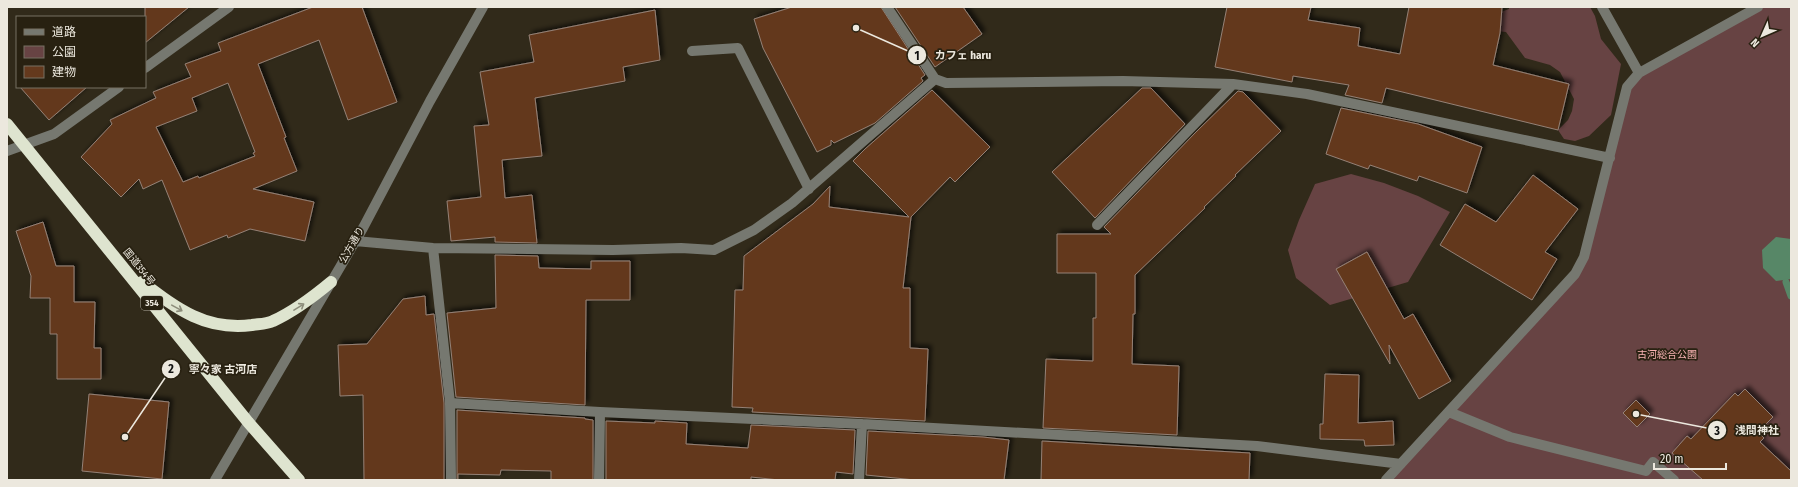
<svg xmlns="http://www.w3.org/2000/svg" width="1798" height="487" font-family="'Fira Sans Condensed','Noto Sans JP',sans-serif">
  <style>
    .green { fill: #674343 }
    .water { fill: #578767 }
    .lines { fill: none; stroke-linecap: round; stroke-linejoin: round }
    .stream { stroke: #578767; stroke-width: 7 }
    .building { fill: #64391d; stroke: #948176; fill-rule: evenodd; filter: url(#shadow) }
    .minor { stroke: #767870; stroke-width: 10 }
    .highway { stroke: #dee4cf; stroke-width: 12 }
    .oneway { stroke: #8c8c7a }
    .labels { text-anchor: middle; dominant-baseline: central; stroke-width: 3.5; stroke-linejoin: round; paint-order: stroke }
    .shield { fill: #282111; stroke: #b1aca0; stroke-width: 1 }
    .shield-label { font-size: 9px; font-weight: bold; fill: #ece8de }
    .street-label { font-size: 10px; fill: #ece8de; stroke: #282111 }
    .park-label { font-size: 10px; fill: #fab4b4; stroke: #282111 }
    .leader { fill: none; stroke: #ece8de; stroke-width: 1.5 }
    .callout-dot { fill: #ece8de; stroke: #282111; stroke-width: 1.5 }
    .mark-label { font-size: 12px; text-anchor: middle; font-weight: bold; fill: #111 }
    .callout-label { font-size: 11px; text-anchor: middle; font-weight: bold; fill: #ece8de; stroke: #282111; stroke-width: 3.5; stroke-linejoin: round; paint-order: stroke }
  </style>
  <defs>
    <filter id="shadow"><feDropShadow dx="3.5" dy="-3.5" stdDeviation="2" flood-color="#0009"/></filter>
  </defs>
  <rect width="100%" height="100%" fill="#312a1a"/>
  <!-- green -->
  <path class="green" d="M1509,7H1590L1595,16L1601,39L1621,64L1611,115L1589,136L1575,141L1564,139L1558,130L1568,120L1572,111L1574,99L1560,72L1550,65L1525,58L1506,32L1487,30L1490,16L1509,9Z
    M1758,7H1791V480H1386L1575,274L1627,87L1639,73Z
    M1351,174L1384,183L1418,196L1450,212L1408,282L1330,305L1296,278L1288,250L1299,220L1315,184Z"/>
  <!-- water -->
  <path class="water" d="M1776,237L1791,239V279L1776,281L1763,268L1762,250Z"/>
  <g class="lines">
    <!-- stream -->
    <path class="stream" d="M1786,282L1791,296"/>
  </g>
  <!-- building -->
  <path class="building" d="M145,7H189L145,43Z
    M313,7H362L397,102L348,120L319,40L258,64L286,137L284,138L297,171L253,189L314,202L305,241L250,229L228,238L227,235L190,250L162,180L143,189L139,179L121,197L81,157L112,124L110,120L156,98L153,92L191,77L185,64L221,51L218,43ZM228,83L255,152L253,153L255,156L199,178L198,176L183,182L156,127L197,111L192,98Z
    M792,7H881L925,75L921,78L923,81L875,123L834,143L831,140V145L817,152L763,48L754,19Z
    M895,7H963L982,34L935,67Z
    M1227,7H1311L1308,20L1360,28L1358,46L1400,54L1409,7H1502L1500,33L1493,65L1569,84L1558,130L1386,88L1382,103L1345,95L1349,85L1293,76L1292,82L1215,67Z
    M655,10L660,60L623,67L625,81L535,98L542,156L502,160L505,198L532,195L537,243L495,242V237L451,241L447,201L481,197L474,126L489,125L480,72L534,62L529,35Z
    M20,87H87L49,120Z
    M1142,88H1151L1185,124L1095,218L1052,172Z
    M932,90L990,147L955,182L950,177L911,217L903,288H910V348L928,349L925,421L752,412L753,408L732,407L735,290H743L744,256L813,204L830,186L829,207L909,217L853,161L865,149Z
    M1238,91L1243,92L1281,131L1235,175L1236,176L1204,207L1205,208L1135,275V314H1133L1132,364L1179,366L1177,435L1043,428L1046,359L1093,361V318H1096V273H1057V234H1111L1104,227L1196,132Z
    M1341,108L1418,124L1482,147L1467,193L1419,176L1417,181L1370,165L1368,169L1326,154Z
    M1533,175L1578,209L1545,252L1557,259L1532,300L1440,245L1465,204L1496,222Z
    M43,222L56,266H74V302H95L94,348H101V379H57V334H50V298H30L31,276L16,231Z
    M1367,252L1404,319L1413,314L1451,381L1419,399L1389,345L1390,364L1336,269Z
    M495,255L538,256L539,268L591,269V261H630V300H586L585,405L456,397L447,313L496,308Z
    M425,296L426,315L434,314L444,403V480H364L363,395L340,396L338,345L367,344L403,299Z
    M1325,374L1359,375L1358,423L1393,421L1394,445L1365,446L1364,440L1320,439V424H1323Z
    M1745,389L1773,417L1758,432L1764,438L1760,442L1791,471V480H1703L1672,453L1687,436L1691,439L1735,393L1738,396Z
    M89,394L169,402L162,479L82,471Z
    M1636,400L1650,414L1637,427L1623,413Z
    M457,410L585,418V419L593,420V480H551V471L501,470L500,475L458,474V480H457Z
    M606,421L655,423V421L687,423L686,444L748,448L751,425L855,430L853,474L836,472L835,480H779L751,477V480H606Z
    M868,431L983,437L1009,440L1004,480H915L866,475Z
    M1042,441L1250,453L1249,480H1041Z"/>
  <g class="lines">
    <!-- minor -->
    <path class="minor" d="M887,7L935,79L946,83L1123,81L1233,84L1307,94L1610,158
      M1602,7L1639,73
      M692,51L738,48L809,189
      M145,68L229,7
      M7,151L54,134L119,87
      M1097,225L1233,84
      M355,241L433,248L613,250L681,248L714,250L754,230L792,203L935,79
      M433,248L450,403L451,480
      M450,403L600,412L862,424L1257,446L1401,464
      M1449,412L1510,437L1646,471L1653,462L1674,480
      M215,480L363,228L430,101L483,7
      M599,480L600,412
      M859,480L862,424
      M1386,480L1575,274L1584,257L1627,87L1639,73L1758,7"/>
    <!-- highway -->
    <path class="highway" d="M7,124L248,422L299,480
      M142,282C176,308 205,331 252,325C258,324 267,324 273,321C295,311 313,297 331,282"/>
  </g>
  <!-- one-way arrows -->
  <defs><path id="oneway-shaft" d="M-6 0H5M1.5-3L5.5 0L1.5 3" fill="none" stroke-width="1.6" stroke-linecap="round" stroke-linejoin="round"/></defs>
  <g class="oneway">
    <use href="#oneway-shaft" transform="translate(299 307) rotate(-32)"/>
    <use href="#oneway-shaft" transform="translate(177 308) rotate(29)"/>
  </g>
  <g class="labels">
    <!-- shield labels -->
    <rect class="shield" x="141" y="296" width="22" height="14" rx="3"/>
    <g class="shield-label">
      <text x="152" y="303">354</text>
    </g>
    <!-- street labels -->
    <g class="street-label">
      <text transform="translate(352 245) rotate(-60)">公方通り</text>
      <text transform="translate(139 267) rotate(51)">国道354号</text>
    </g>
    <!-- park labels -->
    <g class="park-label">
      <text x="1667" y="355">古河総合公園</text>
    </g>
  </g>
  <!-- callouts -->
  <path class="leader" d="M856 28L917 55M125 437L171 369M1636 414L1717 430"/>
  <g class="callout-dot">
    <circle cx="856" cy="28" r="4"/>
    <circle cx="125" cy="437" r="4"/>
    <circle cx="1636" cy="414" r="4"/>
    <circle cx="917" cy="55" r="10"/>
    <circle cx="171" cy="369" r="10"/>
    <circle cx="1717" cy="430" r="10"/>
  </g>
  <g class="mark-label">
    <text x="917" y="60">1</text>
    <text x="171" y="373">2</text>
    <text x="1717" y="435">3</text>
  </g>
  <g class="callout-label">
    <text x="963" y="59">カフェ haru</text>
    <text x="223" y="373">寧々家 古河店</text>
    <text x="1757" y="434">浅間神社</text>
  </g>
  <!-- border -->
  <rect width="1798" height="487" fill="none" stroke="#ece8de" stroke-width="16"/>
  <!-- legend -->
  <rect x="16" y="16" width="130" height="72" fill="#282111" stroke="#767163"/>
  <rect x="24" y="29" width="20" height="6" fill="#767870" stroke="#767163"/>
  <text x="52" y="36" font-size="12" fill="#ece8de">道路</text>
  <rect x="24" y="46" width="20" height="12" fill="#674343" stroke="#767163"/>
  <text x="52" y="56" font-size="12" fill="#ece8de">公園</text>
  <rect x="24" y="66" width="20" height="12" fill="#64391d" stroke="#767163"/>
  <text x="52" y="76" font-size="12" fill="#ece8de">建物</text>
  <!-- north arrow -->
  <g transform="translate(1762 36) rotate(225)" stroke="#282111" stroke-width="3" paint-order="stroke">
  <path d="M0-3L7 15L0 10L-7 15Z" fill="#ece8de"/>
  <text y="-6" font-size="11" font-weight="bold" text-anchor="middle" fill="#ece8de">N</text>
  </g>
  <!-- scale -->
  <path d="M1654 463v6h72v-6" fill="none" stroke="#ece8de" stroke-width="2"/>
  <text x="1660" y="463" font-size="12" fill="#ece8de" stroke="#282111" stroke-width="3" paint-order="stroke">20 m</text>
</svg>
